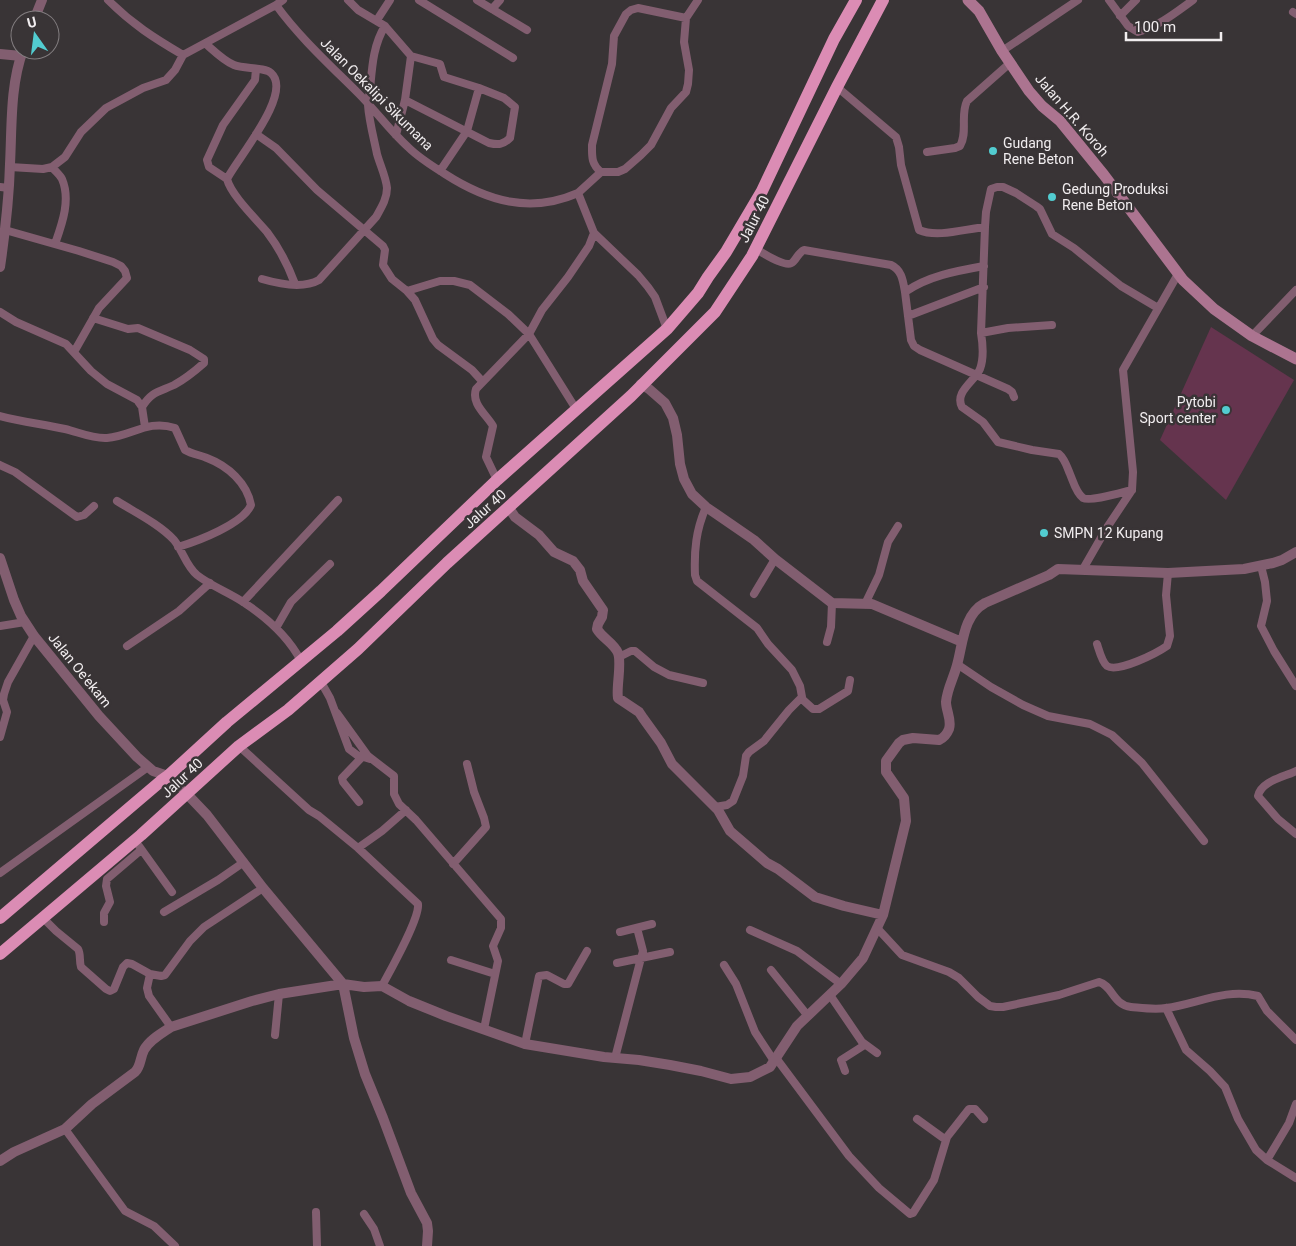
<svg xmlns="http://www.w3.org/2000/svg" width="1296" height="1246" font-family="Roboto,sans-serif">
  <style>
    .green { fill: #65344e }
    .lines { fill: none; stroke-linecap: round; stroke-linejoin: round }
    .minor { stroke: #825e70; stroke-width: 8 }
    .tertiary { stroke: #825e70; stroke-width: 10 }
    .secondary { stroke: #ac7490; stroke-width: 11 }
    .trunk { stroke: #db8cb4; stroke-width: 12 }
    .poi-dot { fill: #52ccd0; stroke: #393436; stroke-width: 2 }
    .labels { text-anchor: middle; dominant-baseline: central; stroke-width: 5; stroke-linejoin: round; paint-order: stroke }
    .street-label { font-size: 14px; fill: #f1edef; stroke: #393436 }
    .poi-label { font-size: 14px; fill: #f1edef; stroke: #393436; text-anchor: start }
  </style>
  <rect width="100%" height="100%" fill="#393436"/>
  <!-- green -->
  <path class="green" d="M1211,327L1294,380L1226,500L1160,440Z"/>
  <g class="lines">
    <!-- minor -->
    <path class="minor" d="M108,0C132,24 154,38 183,55
      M283,0L276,5C300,38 330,65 359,94C376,111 390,131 408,147C419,158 432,166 445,174C487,201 530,214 578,193L594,233L638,275L648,287L655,297L667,329
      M348,0L358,10L385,26L411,56L405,100L396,135
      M419,0L513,58
      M477,0L527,30
      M1109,0L1128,26L1138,32C1159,26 1175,13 1193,0
      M492,9L500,0
      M1293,12L1296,14
      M1120,16L1136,0
      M377,20L390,0
      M206,44C214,51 224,61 234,65C244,69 264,67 271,73C294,93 236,160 227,179C231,195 256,219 267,232C280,249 288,265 295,284
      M1002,51L1078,0
      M411,56L440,64L444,77L479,88L467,131L440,171
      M837,87L896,137L899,147L901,165L919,230C937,238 965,229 985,227L981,333C983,345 984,358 980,369C975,381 954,392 962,407L983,422L998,442L1032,450L1059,454C1065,459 1067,467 1070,474C1073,481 1076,493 1083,498C1090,502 1123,492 1132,490
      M405,100L489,143C498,145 503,145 510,138L515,107L504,98L479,88
      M256,134L276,148L317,190L383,246L385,250L383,265L392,279L407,291L415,300L433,339L438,345L472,370L482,381
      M927,152L955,148L960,146C968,133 960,115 967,101L1010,63
      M10,167L43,169L52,167L65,157L81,132L106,108L143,88L166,80L175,70L183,55L276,5
      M52,167C55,171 60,175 62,179C71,200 62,224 55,244
      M601,172H618L625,169L641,155L651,145L671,108L686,92L688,84L689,70L684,42L686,18L698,0
      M227,179L209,167L207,160L223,125L255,80L256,69
      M0,187L9,188
      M578,193L601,172C591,164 592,156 592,145L612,64L614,36L626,14L631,10L638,8L686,18
      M985,227L986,212L991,189L997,187H1003L1016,193L1036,206L1040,209L1052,234L1074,248L1121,286L1158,308
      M5,230L79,251L113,262L121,266L125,271L127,278L99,308L74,352
      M756,249C763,253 787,269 793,262C798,257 798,253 804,250L891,265C902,270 903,281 905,292
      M984,266C956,271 928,276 905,292L911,340L914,346L920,350L1008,389L1012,392L1014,397
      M262,279C279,284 303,289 319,280L376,217C381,208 387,199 387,188C386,177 380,165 377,154C374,139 369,121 368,105C367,100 370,95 370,90C372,68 373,45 385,26
      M407,291L440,281H454L470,285L508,314L529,334L576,409
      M0,312L16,322L66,344L91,371L107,384L137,400L142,407L145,427
      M908,316L984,287
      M93,318L128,329L138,328L190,350L204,359V363C195,371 185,379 174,385C159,392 152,391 142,407
      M981,333L1008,328L1052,325
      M1252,336L1296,290
      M0,416C22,422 43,424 65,429C78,432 93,439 107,438C132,436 148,419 175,428L185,450C192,454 200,455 207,458C228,466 247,483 251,505C243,524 198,541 178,547
      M0,465L15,472L77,517L84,515L94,506
      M497,480L486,457L493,426C486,414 471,404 476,389L529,334L542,310L568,277L589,246L594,233
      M117,501C136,513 159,524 174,540C183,551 186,566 197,575C211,586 228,592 243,602C266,617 288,636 301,661
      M706,507C696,530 694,550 695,575L697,581L757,628L768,644L792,670L800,686L802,697L789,710L764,741L749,752L746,756L743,776L733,801L727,805L715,807
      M1261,566L1265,582L1267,601L1261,626L1274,651L1296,686
      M1083,569L1106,529L1132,490L1133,472L1123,370L1178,274
      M754,594L775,559
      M243,602L338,500
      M865,604L879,575L888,542L898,526
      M0,626L25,622
      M276,628L291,602L330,564
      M827,642L831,627L832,603
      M1097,644C1099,650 1102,662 1107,666C1118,673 1157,653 1167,646L1170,636L1166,595L1168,573
      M127,646L179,611L210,583
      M619,657L631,651H635L654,667L669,675L703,683
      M957,664L991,687L1023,705L1048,716L1090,724L1112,735L1142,763L1204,841
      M321,682L330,698L349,749L357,755L370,759
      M802,699L813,709H819L848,691L850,680
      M337,713L368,756L394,776V794L399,804L416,820L501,919V928L493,946L498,961L484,1029
      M0,737L7,712L3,700L4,694L8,682L34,636
      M239,746L309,810L319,816L358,848L418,904C420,918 390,971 382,986
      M1296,771C1284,777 1261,781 1258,796L1278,819L1296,834
      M168,776L187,794
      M359,802L343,782L342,778L364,755
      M139,846L172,892
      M358,848L382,831L406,810
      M453,864L486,827L484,818L474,792L467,764
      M0,873L148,767
      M164,912L218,880L244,862
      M43,918L56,931L78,949C81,954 79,961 81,967L106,989L110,991L114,989L123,967L127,963L132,964L150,974L147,988L149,996L171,1027
      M104,922V913L110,902L106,886L107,879L141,850
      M877,928L902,955L949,972L959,978L978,997L990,1006L996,1007H1003L1059,995L1099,982C1112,985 1113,1005 1131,1007C1142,1008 1155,1010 1166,1008C1197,1004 1225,988 1258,996L1267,1011L1296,1040
      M750,930L797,951L841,984
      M620,932L652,924
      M451,960L495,974
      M617,963L641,958L643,951L637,928
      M724,965L736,984L755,1032L774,1061
      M771,970L808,1016
      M150,974L161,976L165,975L190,941L204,927L263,888
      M830,995L862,1042L863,1046L841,1060L845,1071
      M1166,1008L1186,1050L1210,1071L1225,1087L1238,1119L1256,1150L1267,1160L1296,1178
      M275,1035L279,994
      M862,1042L877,1053
      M525,1044L539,976L547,975L564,984H568L587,951
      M615,1058L641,958L670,952
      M776,1058L849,1156L879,1188L910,1214L913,1213L934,1180L947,1137L969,1109H975L984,1119
      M917,1119L946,1140
      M65,1129L125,1211L154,1226L175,1246
      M1267,1160L1289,1123L1296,1104
      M316,1212L317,1246
      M364,1214L374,1229L380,1246"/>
    <!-- tertiary -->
    <path class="tertiary" d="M34,20L42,0
      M0,54L21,56
      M0,267C5,233 9,198 10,164C12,126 10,86 23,50
      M641,384L649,389L665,403L673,418L677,435L680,464L684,479L692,494L706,507L754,540L775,559L832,603L872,604L962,642
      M509,508L515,517L539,535L554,552L573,561L580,570L583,581L603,610L602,617L598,624L597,629C602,638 614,643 618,653C622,663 616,688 618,698L639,712L643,718L661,743L672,764L718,810L730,831L767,863L778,869L815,897L844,906L883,915
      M0,558L14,600L21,616L34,636L99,716L137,757L153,771L168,776
      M187,794L207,815L263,888L343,984L354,1038L365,1074L383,1118L411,1193L427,1223L428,1231L427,1246
      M0,1161L14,1152L65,1129L92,1104L135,1072C141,1066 140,1058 144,1050C149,1040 162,1033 171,1027L252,1001L279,994L343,984L364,987L382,986L409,1001L446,1016L525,1044L604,1057L639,1060L670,1065L701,1071L731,1079L750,1077L770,1067L797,1026L841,984L863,958L883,915L906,821L904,798L886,772V761L899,743L903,740L913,738L939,740C944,738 947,734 949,729C952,720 946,711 946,702C947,689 954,677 957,665C963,644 963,615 985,603L1049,575L1058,569L1168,573L1244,569L1273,563L1282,560L1296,552"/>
    <!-- secondary -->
    <path class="secondary" d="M968,0L979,11L1002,51L1029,91L1042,106L1060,121L1104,175L1183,280L1214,309L1252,336L1296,359"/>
    <!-- trunk -->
    <path class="trunk" d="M0,918L161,781L168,776L227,722L337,631L381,591L497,480L667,329L698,293L708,277L726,252L762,191L834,39L856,0
      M0,954L141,835L239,746L288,710L358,649L447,563L631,396L715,312L752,256L837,87L883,0"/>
  </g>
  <!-- markers -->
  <g class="poi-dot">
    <circle cx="993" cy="151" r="5"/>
    <circle cx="1052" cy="197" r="5"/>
    <circle cx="1226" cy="410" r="5"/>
    <circle cx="1044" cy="533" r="5"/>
  </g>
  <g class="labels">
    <!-- street labels -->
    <g class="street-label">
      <text transform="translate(377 94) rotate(45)">Jalan Oekalipi Sikumana</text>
      <text transform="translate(1072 115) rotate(49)">Jalan H.R. Koroh</text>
      <text transform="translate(754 219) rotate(-63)">Jalur 40</text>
      <text transform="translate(485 509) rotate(-42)">Jalur 40</text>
      <text transform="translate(80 670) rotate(51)">Jalan Oe'ekam</text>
      <text transform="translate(182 778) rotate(-43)">Jalur 40</text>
    </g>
    <!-- poi labels -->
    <g class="poi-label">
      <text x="1003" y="143">Gudang<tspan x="1003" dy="16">Rene Beton</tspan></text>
      <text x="1062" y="189">Gedung Produksi<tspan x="1062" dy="16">Rene Beton</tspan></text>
      <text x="1216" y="402" text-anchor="end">Pytobi<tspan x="1216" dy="16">Sport center</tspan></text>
      <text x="1054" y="533">SMPN 12 Kupang</text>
    </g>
  </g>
  <!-- north arrow -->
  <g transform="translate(35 35) rotate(346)"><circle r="24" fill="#393436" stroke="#837e80"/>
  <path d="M0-4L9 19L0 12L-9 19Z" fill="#52ccd0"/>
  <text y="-8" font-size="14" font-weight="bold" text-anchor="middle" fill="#f1edef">U</text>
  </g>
  <!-- scale -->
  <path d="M1126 32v8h95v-8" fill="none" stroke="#f1edef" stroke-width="2.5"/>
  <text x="1134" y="32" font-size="15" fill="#f1edef" stroke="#393436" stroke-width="4" paint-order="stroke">100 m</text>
</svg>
